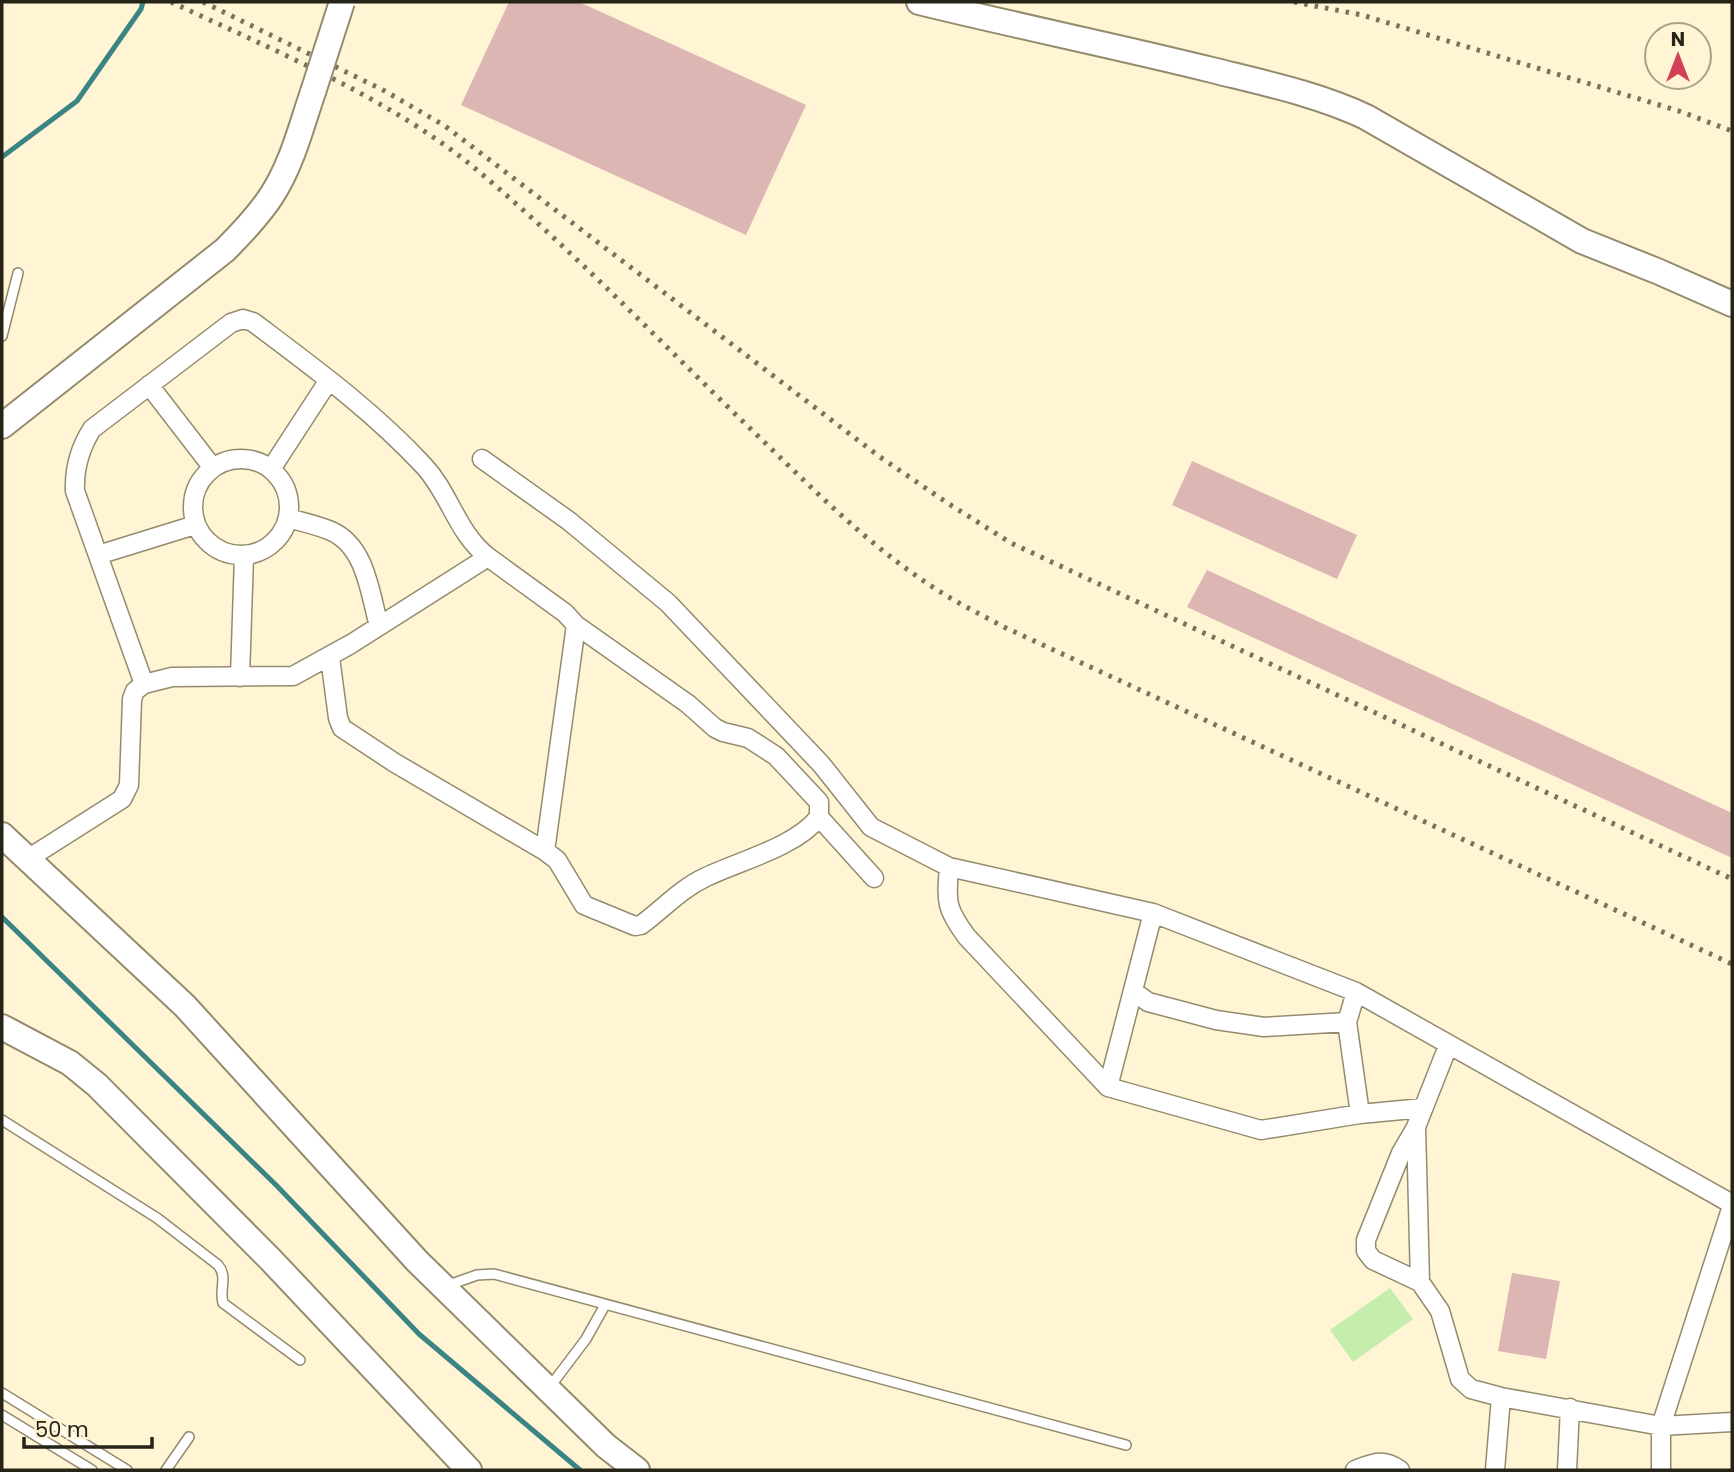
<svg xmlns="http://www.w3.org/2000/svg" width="1734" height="1472" font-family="Poppins,sans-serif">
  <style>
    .green { fill: #c5edac }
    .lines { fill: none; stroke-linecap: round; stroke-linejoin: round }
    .stream { stroke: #3a8483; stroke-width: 5 }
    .building { fill: #dbb6b3 }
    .lane-casing { stroke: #948b6e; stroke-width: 12 }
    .street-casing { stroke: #948b6e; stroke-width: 21 }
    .secondary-casing { stroke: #948b6e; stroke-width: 28 }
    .lane { stroke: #fff; stroke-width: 9 }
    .street { stroke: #fff; stroke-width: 18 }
    .secondary { stroke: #fff; stroke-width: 24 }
    .rail { stroke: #78735f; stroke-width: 5; stroke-dasharray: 3.5 7; stroke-linecap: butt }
    .secondary-bridge-casing { stroke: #948b6e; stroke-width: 28; stroke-linecap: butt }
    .secondary-bridge { stroke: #fff; stroke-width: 24 }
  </style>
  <rect width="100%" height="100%" fill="#fff5d5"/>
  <!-- green -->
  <path class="green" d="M1390,1288L1413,1319L1353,1362L1330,1330Z"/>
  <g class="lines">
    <!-- stream -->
    <path class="stream" d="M2,157L77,101L141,9L143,2
      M2,917L277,1186L419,1334L580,1470"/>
  </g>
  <!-- building -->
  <path class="building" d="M509,2H579L806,105L746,235L461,105Z
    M1192,461L1357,535L1337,579L1172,505Z
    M1207,570L1732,813V858L1187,607Z
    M1512,1273L1560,1281L1546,1359L1498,1351Z"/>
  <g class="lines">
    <!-- lane casing -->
    <g class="lane-casing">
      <path id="lane" d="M2,336L18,273
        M2,1120L157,1218L218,1265C228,1277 219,1289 223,1303L300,1360
        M446,1286L477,1275L494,1274L1126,1445
        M549,1388L586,1339L605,1305
        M2,1393L127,1470
        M2,1415L92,1470
        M166,1470L189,1437"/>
    </g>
    <!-- street casing -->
    <g class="street-casing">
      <path id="street" d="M149,385L213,468
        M193 507a48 48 0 1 1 96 0a48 48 0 1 1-96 0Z
        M482,459L569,521L668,603L821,764L871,827L949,867L1153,913L1356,992L1732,1204
        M271,469L329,380
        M288,518C302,522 317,525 331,531C366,546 370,594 379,626
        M98,555L195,525
        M330,657L338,718L342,728L395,763L545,851L557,860L584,905L635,926L641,925C663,909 680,889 706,877C739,861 796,847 819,817V802L776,756L748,738L723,732L715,728L688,704L576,625L565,613L488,557
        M240,677L244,556
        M819,817L874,878
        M545,851L576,625
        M26,860L122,799L129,785L132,699L135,691L144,684L75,491C74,468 80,448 92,429L231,323L243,319L253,322C314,368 372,410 424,466C450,494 457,533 488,557L351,644L293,676L172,677L144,684
        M949,867C946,902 946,909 967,937L1108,1087L1261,1130L1360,1114L1347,1022L1356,992
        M1133,991L1148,1002L1216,1020L1264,1027L1347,1022
        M1448,1046L1416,1127L1420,1282L1440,1311L1460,1379L1471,1389L1501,1397L1661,1426L1732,1422
        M1108,1087L1153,913
        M1360,1114L1423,1108
        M1415,1129L1401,1153L1366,1240V1251L1373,1260L1420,1282
        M1355,1470C1373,1463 1383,1458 1400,1470
        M1495,1470L1501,1397
        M1567,1470L1570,1408
        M1661,1470V1426L1732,1206"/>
    </g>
    <!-- secondary casing -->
    <g class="secondary-casing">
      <path id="secondary" d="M919,2C1017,26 1115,46 1212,70C1264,83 1317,94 1366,117L1582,241L1657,271L1732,304
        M2,426L225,250C242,233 259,215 272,195C292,164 301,127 313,92
        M2,835L185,1006L417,1261L606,1446L637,1470
        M2,1027L70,1063L97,1085L271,1260L469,1470"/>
    </g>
    <!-- lane -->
    <use href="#lane" class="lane"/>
    <!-- street -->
    <use href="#street" class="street"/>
    <!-- secondary -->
    <use href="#secondary" class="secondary"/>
    <!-- rail -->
    <path class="rail" d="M171,2C271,49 392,99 477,170C576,253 665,347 758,436C815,491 871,548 939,591C959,604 982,615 1004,627L1732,964
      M203,2L385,91L445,126L880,457L949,504L1011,543L1732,879
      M1294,2L1362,15L1679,111L1732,131"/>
    <!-- secondary-bridge casing -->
    <g class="secondary-bridge-casing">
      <path id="secondary-bridge" d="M313,92L342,2"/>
    </g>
    <!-- secondary-bridge -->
    <use href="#secondary-bridge" class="secondary-bridge"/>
  </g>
  <!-- border -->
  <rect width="1734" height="1472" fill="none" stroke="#262317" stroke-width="7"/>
  <!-- north arrow -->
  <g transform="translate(1678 56)"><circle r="33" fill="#fff5d5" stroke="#a8a189" stroke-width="2"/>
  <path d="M0-5L12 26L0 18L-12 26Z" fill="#d14056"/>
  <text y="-10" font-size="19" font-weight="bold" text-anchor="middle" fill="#262317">N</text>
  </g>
  <!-- scale -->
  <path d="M24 1437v10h128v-10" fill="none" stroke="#262317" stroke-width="3.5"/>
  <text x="35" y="1437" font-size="21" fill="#262317" stroke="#fff5d5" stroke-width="5" paint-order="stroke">50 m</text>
</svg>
